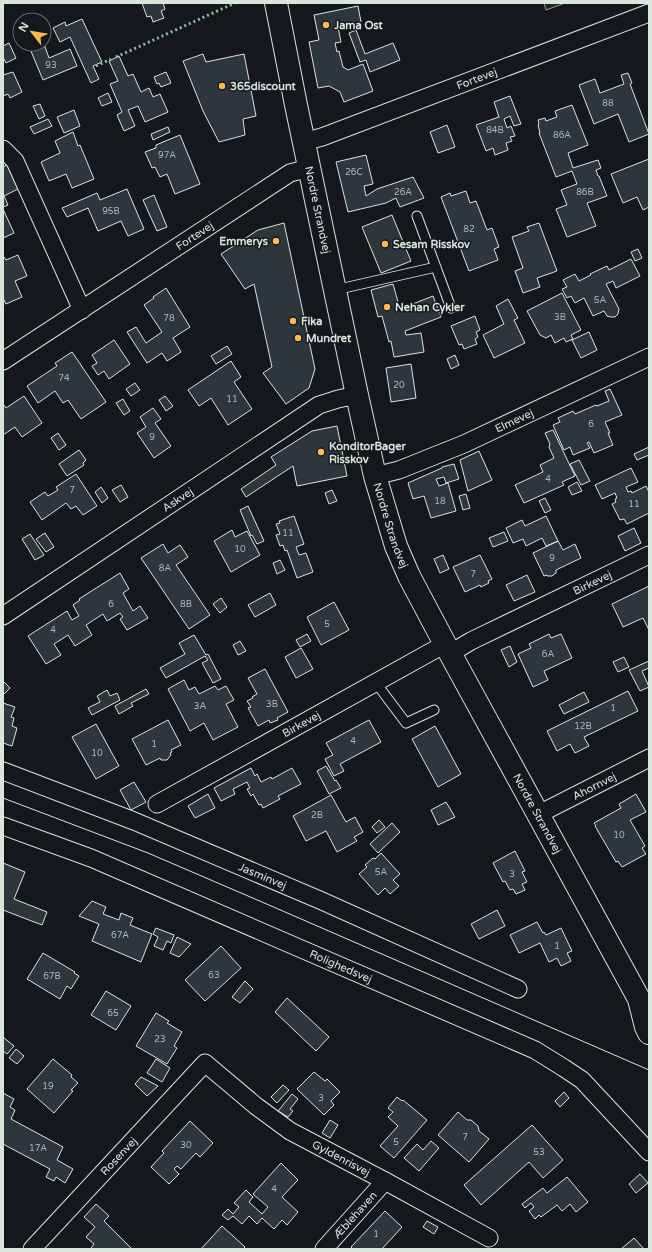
<svg xmlns="http://www.w3.org/2000/svg" width="652" height="1252" font-family="'Varela Round',sans-serif">
  <style>
    .green { fill: #202428; stroke: #939e99 }
    .building { fill: #2c363c; stroke: #d8e6dc }
    .lines { fill: none; stroke-linecap: round; stroke-linejoin: round }
    .service-casing { stroke: #d8e6dc; stroke-width: 11 }
    .minor-casing { stroke: #d8e6dc; stroke-width: 19 }
    .tertiary-casing { stroke: #d8e6dc; stroke-width: 24 }
    .service { stroke: #14181c; stroke-width: 9 }
    .minor { stroke: #14181c; stroke-width: 17 }
    .tertiary { stroke: #14181c; stroke-width: 22 }
    .tram { stroke: #d8e6dc; stroke-width: 1 }
    .hedge { stroke: #8ac095; stroke-width: 3; stroke-dasharray: 2 3; stroke-linecap: butt }
    .poi-dot { fill: #ffb74d; stroke: #14181c; stroke-width: 1.5 }
    .labels { text-anchor: middle; dominant-baseline: central; stroke-width: 3; stroke-linejoin: round; paint-order: stroke }
    .number-label { font-size: 9px; fill: #adbab4 }
    .poi-label { font-size: 11px; font-weight: bold; fill: #d8e6dc; stroke: #14181c; text-anchor: start }
    .street-label { font-size: 11px; fill: #d8e6dc; stroke: #14181c }
  </style>
  <rect width="100%" height="100%" fill="#14181c"/>
  <!-- green -->
  <path class="green" d="M544,3H565L546,10Z"/>
  <!-- building -->
  <path class="building" d="M142,3H163L165,9L161,11L164,18L153,22L151,16L147,17Z
    M358,6L361,22L338,27L341,42L335,43L337,52L339,51L343,67L348,70L363,64L373,91L344,102L340,92L329,86L318,88L309,42L319,40L314,15Z
    M82,19L102,62L93,66L99,79L91,83L70,37L60,42L53,28L65,22L66,26Z
    M356,30L365,54L393,43L400,60L370,72L366,60L360,62L349,33Z
    M9,43L16,58L6,63L3,57V46Z
    M28,44H44L49,58L70,49L77,66L43,80Z
    M203,54L206,62L244,54L256,116L243,119L245,135L219,142L203,111L183,61Z
    M119,56L128,76L133,74L141,92L149,88L153,97L160,94L168,112L145,122L138,106L128,110L135,126L124,131L117,115L122,112L110,84L118,81L109,61Z
    M13,72L22,92L10,98L8,94L3,96V75Z
    M166,72L171,83L161,87L159,83L157,84L154,77Z
    M628,73L632,83L630,84L649,134L629,142L618,114L594,124L579,85L595,79L600,93L624,84L621,75Z
    M108,93L112,102L102,106L98,98Z
    M510,96L521,124L514,126L510,116L504,119L507,128L511,126L515,136L510,137L512,141L506,143L508,150L495,155L493,148L486,151L476,125L499,117L494,102Z
    M40,104L45,116L39,119L33,106Z
    M572,105L588,145L568,153L573,168L598,160L601,168L596,170L598,176H599L607,196L587,203L596,226L567,237L556,209L567,205L561,190L577,184L572,171L556,177L539,133H540L538,125L539,124L538,120L545,118L546,121L557,117L555,111Z
    M74,110L80,126L64,133L57,117Z
    M48,119L52,126L34,134L30,127Z
    M447,125L455,147L438,153L430,132Z
    M168,127L170,132L153,140L151,134Z
    M73,132L78,146L80,145L94,179L72,188L66,174L49,181L41,162L60,153L55,141Z
    M180,135L200,184L175,194L167,174L160,177L155,167L152,168L145,152L156,148V145Z
    M366,155L373,184L364,186L366,196L377,189L413,177L424,198L400,207L396,198L386,203L348,212L336,162Z
    M649,159V207L643,210L637,197L623,203L611,174Z
    M7,165L18,189L4,196L8,205L3,207V167Z
    M127,189L144,229L128,236L121,221L98,231L88,208L67,217L62,208L97,193L100,200Z
    M466,191L470,203L476,201L487,230L492,228L499,247L494,249L498,260L469,271L441,197L450,193L451,196Z
    M154,195L167,227L157,231L143,200Z
    M3,209L14,233L3,238Z
    M392,215L411,261L381,273L362,227Z
    M284,223L315,369L309,388L286,404L263,373L272,367L254,284L245,289L221,254L258,230Z
    M539,223L557,271L537,278L540,287L523,293L515,271L523,268L512,237L529,231L527,227Z
    M638,249L642,258L635,261L631,252Z
    M18,255L27,276L15,281L22,297L6,304L3,298V258L4,257L6,260Z
    M631,259L640,276L616,288L613,281L606,284L619,309L618,314L615,317H611L607,316L604,311L593,316L584,298L575,303L571,296L567,298L562,289L567,287L563,280L575,274L579,281L591,275L590,274L607,266L609,270Z
    M393,284L400,309L433,296L441,317L405,331L406,335L421,333L424,352L394,357L391,341L389,342L382,316L378,317L371,290Z
    M166,288L190,327L173,338L181,352L167,361L162,353L147,363L127,332L136,327L146,343L162,332L144,305L154,298L153,297Z
    M562,293L581,330L571,335L573,339L566,342L564,338L555,343L551,335L546,338L540,335L527,311Z
    M508,299L518,318L514,320L525,343L494,358L483,335L504,324L496,306Z
    M475,316L480,330L476,332L478,337L475,339L477,344L464,349L462,344L459,345L451,326Z
    M589,332L597,350L581,358L572,340Z
    M114,340L130,364L109,379L104,371L98,375L92,366L97,363L92,355Z
    M227,346L232,354L216,364L211,356Z
    M72,352L106,402L81,419L68,400L63,403L55,391L38,403L27,386L57,366L55,363Z
    M455,355L459,365L451,369L447,359Z
    M231,361L241,377L234,382L252,409L228,425L211,398L199,406L188,390Z
    M411,364L416,398L391,402L386,368Z
    M135,383L140,390L131,396L126,389Z
    M610,389L622,415L605,422L610,433H608L613,445L594,453L589,442L587,443L590,448L573,455L570,447L564,450L553,425L560,422L558,418L573,411L575,414L596,405L597,406L609,401L605,391Z
    M24,396L42,423L22,437L15,427L3,435V404L6,408Z
    M165,396L173,406L166,411L159,400Z
    M123,399L130,411L124,415L116,403Z
    M153,408L161,419L155,423L171,446L154,458L137,433L146,427L140,417Z
    M337,426L347,476L297,486L293,466L246,497L241,489L276,465L271,457L312,431Z
    M553,430L575,476L562,482L564,485L524,503L515,485L543,472L540,465L554,458L549,447L550,444L545,433Z
    M58,433L66,445L59,450L51,438Z
    M649,447V455L637,460L634,454Z
    M79,450L86,460L83,463L84,465L67,476L59,464Z
    M479,451L492,480L468,491L460,460Z
    M579,460L590,481L581,485L570,464Z
    M454,464L459,479L446,483L444,477L436,479L439,486L448,483L456,511L431,518L424,496L413,499L408,483L442,468V467Z
    M631,468L638,482L626,487L628,492L631,491L632,493L646,486L649,492V513L627,524L624,519L620,520L612,504L616,502L615,499L617,498L615,493L602,499L595,485Z
    M76,474L97,506L83,515L76,506L71,509L66,503L42,520L30,502L45,492L48,496L58,490L56,487Z
    M577,482L582,491L572,495L568,487Z
    M121,485L128,497L120,502L112,490Z
    M101,487L108,498L102,503L95,492Z
    M332,490L337,501L329,504L325,493Z
    M466,494L470,508L463,510L459,496Z
    M545,498L551,510L545,513L539,501Z
    M248,506L264,541L257,544L252,535L251,536L240,510Z
    M294,516L304,544L296,547L299,555L306,553L313,572L297,578L287,550L285,551L283,545L280,546L276,535L280,534L276,524L280,523L279,521Z
    M546,516L558,541L546,546L542,538L526,546L523,539L513,543L506,528L522,520L525,526Z
    M634,528L641,543L625,551L618,536Z
    M232,530L235,537L247,531L260,555L231,572L214,541Z
    M504,532L508,541L493,547L489,538Z
    M45,533L54,547L46,552L36,539Z
    M30,534L44,555L35,560L22,539Z
    M558,541L563,550L575,544L581,558L556,570V573L552,576H547V575L544,576L533,553Z
    M163,544L168,553L180,545L188,557L176,565L210,615L189,629L141,558Z
    M443,555L449,569L440,573L434,559Z
    M480,555L492,579L488,581L489,583L481,587L480,585L465,592L453,567Z
    M280,560L285,570L277,574L273,563Z
    M120,573L129,589L123,593L133,611L140,606L148,618L127,630L120,619L123,617L120,613L107,621L103,614L86,625L92,635L75,646L68,635L54,644L61,655L46,664L28,636L67,611L72,620L79,616L73,605L80,600L79,599Z
    M527,575L535,592L514,601L506,585Z
    M649,586V630L643,618L623,627L612,604Z
    M270,593L276,605L255,617L248,605Z
    M221,598L227,607L220,613L213,604Z
    M334,602L349,630L321,645L307,617Z
    M307,634L311,641L300,647L296,640Z
    M549,634L551,638L561,634L572,658L544,671L548,680L533,687L518,654L531,648L529,644Z
    M194,635L206,655L208,654L221,679L213,683L202,663L208,660L205,656L166,678L160,668L185,654L179,643Z
    M240,641L246,651L238,655L233,645Z
    M510,646L517,662L509,667L501,650Z
    M301,648L313,669L296,678L285,657Z
    M624,657L629,667L618,672L613,662Z
    M649,661V668L642,671L649,687L640,691L629,670Z
    M265,669L288,712L277,718L278,720L270,723L269,720L258,726L248,708L251,707L247,701L253,698L252,697L257,694L248,678Z
    M184,680L189,690L195,687L199,694L215,686L218,690L226,686L234,700L226,704L238,727L213,740L204,723L190,731L168,689Z
    M3,681L10,688L4,694L3,693Z
    M146,689L149,694L131,703L133,706L119,714L115,706Z
    M107,690L110,696L117,693L120,700L92,715L88,708L100,702L97,696Z
    M628,691L638,711L584,737L589,746L575,753L570,744L557,751L547,731Z
    M584,692L589,702L564,714L559,705Z
    M3,703L15,707L11,717L14,718L12,726L17,728L12,746L3,743Z
    M168,720L181,745L171,750L172,752L170,753L171,755L167,760H161L160,758L146,765L132,739Z
    M369,720L381,742L340,764L344,771L334,776L325,759L333,755L326,743Z
    M96,724L119,766L96,779L72,737Z
    M435,726L461,774L438,787L412,739Z
    M326,766L335,781L336,780L341,788L329,794L317,771Z
    M251,768L255,776L257,774L261,782L271,777L272,779L292,768L301,784L278,796L280,799L263,808L261,804L259,805L253,794L251,796L247,789L250,788L247,782L233,789L235,794L221,801L214,788Z
    M134,782L146,802L131,810L120,790Z
    M208,794L215,808L195,818L188,806Z
    M636,794L646,812L630,820L645,846L642,848L646,854L622,867L618,861L616,862L595,826H596L594,823L621,808L619,804Z
    M331,795L346,822L355,817L363,832L354,837L357,841L337,852L326,831L306,841L293,816Z
    M446,802L455,817L438,825L431,810Z
    M379,820L385,827L377,833L372,827Z
    M392,823L400,832L378,853L370,844Z
    M515,851L525,871L522,872L527,882L522,884L525,890L516,894L513,889L510,890L505,881L503,882L493,863Z
    M381,853L400,874L393,880L399,886L390,894L385,888L378,895L359,874L367,867L365,865L373,858L375,859Z
    M3,863L25,872L14,899L47,912L42,925L3,910Z
    M92,901L106,907L103,914L119,920L121,913L133,918L130,925L152,934L141,962L92,941L99,924L79,916Z
    M497,910L505,926L479,939L471,924Z
    M537,922L543,933L544,932L546,935L561,928L572,951L567,953L571,961L561,966L557,958L549,962L540,943L519,953L510,935Z
    M156,928L174,935L171,943L167,941L163,950L154,946L158,937L153,934Z
    M177,937L191,944L179,957L170,953Z
    M221,946L241,968L205,1001L185,980Z
    M43,953L75,972L74,973L79,976L71,989L67,986L60,999L27,979Z
    M245,981L253,989L240,1003L232,997Z
    M106,991L131,1006L116,1030L91,1015Z
    M287,998L329,1037L316,1051L275,1012Z
    M156,1013L169,1021L167,1023L182,1032L174,1046L177,1048L167,1064L136,1046Z
    M3,1037L14,1046L7,1054L3,1051Z
    M16,1049L24,1056L17,1064L9,1058Z
    M53,1059L72,1075L71,1077L78,1083L71,1090L73,1091L54,1113L27,1089Z
    M156,1059L170,1068L162,1082L147,1073Z
    M314,1072L325,1081L327,1079L340,1092L331,1101L334,1105L324,1115L297,1089Z
    M141,1077L158,1086L147,1096L135,1084Z
    M283,1085L289,1090L277,1103L271,1097Z
    M564,1092L569,1098L560,1107L555,1101Z
    M3,1093L14,1099L10,1107L15,1110L11,1119L63,1147L57,1160L73,1169L65,1183L56,1177L54,1181L46,1177L50,1169L3,1144Z
    M292,1094L298,1099L290,1109L293,1111L288,1117L278,1111Z
    M397,1097L402,1101L403,1100L427,1120L394,1158L380,1146L398,1126L388,1117L393,1112L388,1108Z
    M458,1112L467,1120H471L478,1126L479,1131L489,1139L469,1162L438,1135Z
    M330,1120L338,1125L330,1138L322,1133Z
    M190,1121L213,1143L200,1157L196,1153L181,1169L177,1166L174,1169L179,1174L169,1184L151,1167L164,1153L162,1151Z
    M532,1125L563,1160L543,1178L529,1162L481,1205L464,1185Z
    M431,1141L439,1148L419,1171L404,1158L417,1144L423,1150Z
    M281,1163L298,1180L282,1197L298,1212L287,1225L282,1220L274,1229L262,1218L257,1224L249,1216L242,1224L233,1216L228,1220L222,1215L228,1209L233,1214L239,1207L234,1203L246,1190L253,1197L249,1202L262,1214L268,1207L253,1194Z
    M640,1174L648,1183L636,1193L629,1184Z
    M567,1177L588,1202L576,1212L570,1204L562,1211L557,1205L541,1217L539,1215L535,1219L529,1211L534,1207L531,1203L525,1208L522,1204L543,1188L547,1193Z
    M96,1204L109,1216L104,1221L131,1248L129,1249H92L91,1248L94,1244L86,1237L95,1227L84,1217Z
    M385,1211L402,1227L382,1249H353L351,1247Z
    M427,1221L438,1227L434,1234L423,1227Z
    M222,1226L245,1247L243,1249H201Z
    M634,1238L644,1249H621Z"/>
  <g class="lines">
    <!-- service casing -->
    <g class="service-casing">
      <path id="service" d="M417,216L451,308
        M335,290L436,267
        M376,683L406,723L434,710"/>
    </g>
    <!-- minor casing -->
    <g class="minor-casing">
      <g id="minor">
        <path id="s1" d="M303,142L322,137L649,13"/>
        <path d="M3,149L15,161L82,310"/>
        <path id="s2" d="M3,361L290,173L309,168"/>
        <path id="s3" d="M375,476L399,470L464,444L649,357"/>
        <path id="s4" d="M3,616L319,405L338,399L357,395"/>
        <path id="s5" d="M451,653L471,641L649,555"/>
        <path id="s6" d="M3,771L134,821L322,901L518,989"/>
        <path id="s7" d="M157,804L445,644"/>
        <path id="s8" d="M539,814L649,758"/>
        <path id="s9" d="M3,826L91,858L535,1050L564,1068L582,1080L649,1152"/>
        <path id="s10" d="M32,1249L205,1063L256,1106L290,1131L385,1181L489,1238"/>
        <path id="s11" d="M324,1249L385,1181"/>
      </g>
    </g>
    <!-- tertiary casing -->
    <g class="tertiary-casing">
      <g id="tertiary">
        <path id="s12" d="M276,3L296,105L357,395L375,476L396,546L409,576L445,644L639,999L646,1027L649,1033"/>
      </g>
    </g>
    <!-- service -->
    <use href="#service" class="service"/>
    <!-- minor -->
    <use href="#minor" class="minor"/>
    <!-- tertiary -->
    <use href="#tertiary" class="tertiary"/>
    <!-- tram -->
    <path class="tram" d="M3,798L148,853L262,902L649,1070"/>
    <!-- hedge -->
    <path class="hedge" d="M116,57L235,3
      M96,66L111,59"/>
  </g>
  <!-- markers -->
  <g class="poi-dot">
    <circle cx="326" cy="25" r="4"/>
    <circle cx="222" cy="86" r="4"/>
    <circle cx="276" cy="241" r="4"/>
    <circle cx="385" cy="244" r="4"/>
    <circle cx="387" cy="307" r="4"/>
    <circle cx="293" cy="321" r="4"/>
    <circle cx="298" cy="338" r="4"/>
    <circle cx="321" cy="452" r="4"/>
  </g>
  <g class="labels">
    <!-- number labels -->
    <g class="number-label">
      <text x="51" y="65">93</text>
      <text x="608" y="103">88</text>
      <text x="495" y="130">84B</text>
      <text x="562" y="135">86A</text>
      <text x="167" y="155">97A</text>
      <text x="354" y="172">26C</text>
      <text x="403" y="192">26A</text>
      <text x="585" y="192">86B</text>
      <text x="111" y="211">95B</text>
      <text x="469" y="229">82</text>
      <text x="600" y="300">5A</text>
      <text x="560" y="317">3B</text>
      <text x="169" y="318">78</text>
      <text x="64" y="378">74</text>
      <text x="399" y="385">20</text>
      <text x="232" y="399">11</text>
      <text x="591" y="424">6</text>
      <text x="152" y="437">9</text>
      <text x="548" y="479">4</text>
      <text x="72" y="490">7</text>
      <text x="440" y="501">18</text>
      <text x="634" y="504">11</text>
      <text x="288" y="533">11</text>
      <text x="240" y="549">10</text>
      <text x="552" y="558">9</text>
      <text x="165" y="568">8A</text>
      <text x="473" y="574">7</text>
      <text x="111" y="604">6</text>
      <text x="186" y="604">8B</text>
      <text x="327" y="624">5</text>
      <text x="53" y="630">4</text>
      <text x="548" y="654">6A</text>
      <text x="272" y="704">3B</text>
      <text x="200" y="706">3A</text>
      <text x="613" y="708">1</text>
      <text x="583" y="726">12B</text>
      <text x="353" y="741">4</text>
      <text x="154" y="744">1</text>
      <text x="97" y="753">10</text>
      <text x="317" y="815">2B</text>
      <text x="619" y="835">10</text>
      <text x="381" y="872">5A</text>
      <text x="512" y="874">3</text>
      <text x="120" y="935">67A</text>
      <text x="557" y="946">1</text>
      <text x="214" y="975">63</text>
      <text x="52" y="976">67B</text>
      <text x="113" y="1013">65</text>
      <text x="160" y="1039">23</text>
      <text x="48" y="1086">19</text>
      <text x="321" y="1098">3</text>
      <text x="465" y="1137">7</text>
      <text x="396" y="1142">5</text>
      <text x="186" y="1145">30</text>
      <text x="38" y="1148">17A</text>
      <text x="539" y="1152">53</text>
      <text x="274" y="1189">4</text>
      <text x="376" y="1234">1</text>
    </g>
    <!-- poi labels -->
    <g class="poi-label">
      <text x="334" y="25">Jama Ost</text>
      <text x="230" y="86">365discount</text>
      <text x="268" y="241" text-anchor="end">Emmerys</text>
      <text x="393" y="244">Sesam Risskov</text>
      <text x="395" y="307">Nehan Cykler</text>
      <text x="301" y="321">Fika</text>
      <text x="306" y="338">Mundret</text>
      <text x="329" y="446">KonditorBager<tspan x="329" dy="13">Risskov</tspan></text>
    </g>
    <!-- street labels -->
    <g class="street-label">
      <text stroke="none"><textPath href="#s1" startOffset="185">Fortevej</textPath></text>
      <text stroke="none"><textPath href="#s12" startOffset="211">Nordre Strandvej</textPath></text>
      <text stroke="none"><textPath href="#s2" startOffset="229">Fortevej</textPath></text>
      <text stroke="none"><textPath href="#s3" startOffset="150">Elmevej</textPath></text>
      <text stroke="none"><textPath href="#s4" startOffset="210">Askvej</textPath></text>
      <text stroke="none"><textPath href="#s12" startOffset="535">Nordre Strandvej</textPath></text>
      <text stroke="none"><textPath href="#s5" startOffset="158">Birkevej</textPath></text>
      <text stroke="none"><textPath href="#s7" startOffset="165">Birkevej</textPath></text>
      <text stroke="none"><textPath href="#s8" startOffset="62">Ahornvej</textPath></text>
      <text stroke="none"><textPath href="#s12" startOffset="859">Nordre Strandvej</textPath></text>
      <text stroke="none"><textPath href="#s6" startOffset="280">Jasminvej</textPath></text>
      <text stroke="none"><textPath href="#s9" startOffset="366">Rolighedsvej</textPath></text>
      <text stroke="none"><textPath href="#s10" startOffset="127">Rosenvej</textPath></text>
      <text stroke="none"><textPath href="#s10" startOffset="421">Gyldenrisvej</textPath></text>
      <text stroke="none"><textPath href="#s11" startOffset="46">Æblehaven</textPath></text>
    </g>
  </g>
  <!-- border -->
  <rect width="652" height="1252" fill="none" stroke="#d8e6dc" stroke-width="8"/>
  <!-- north arrow -->
  <g transform="translate(32 32) rotate(301)"><circle r="19" fill="#14181c" stroke="#626a69"/>
  <path d="M0-3L7 15L0 10L-7 15Z" fill="#ffb74d"/>
  <text y="-6" font-size="11" font-weight="bold" text-anchor="middle" fill="#d8e6dc">N</text>
  </g>
</svg>
